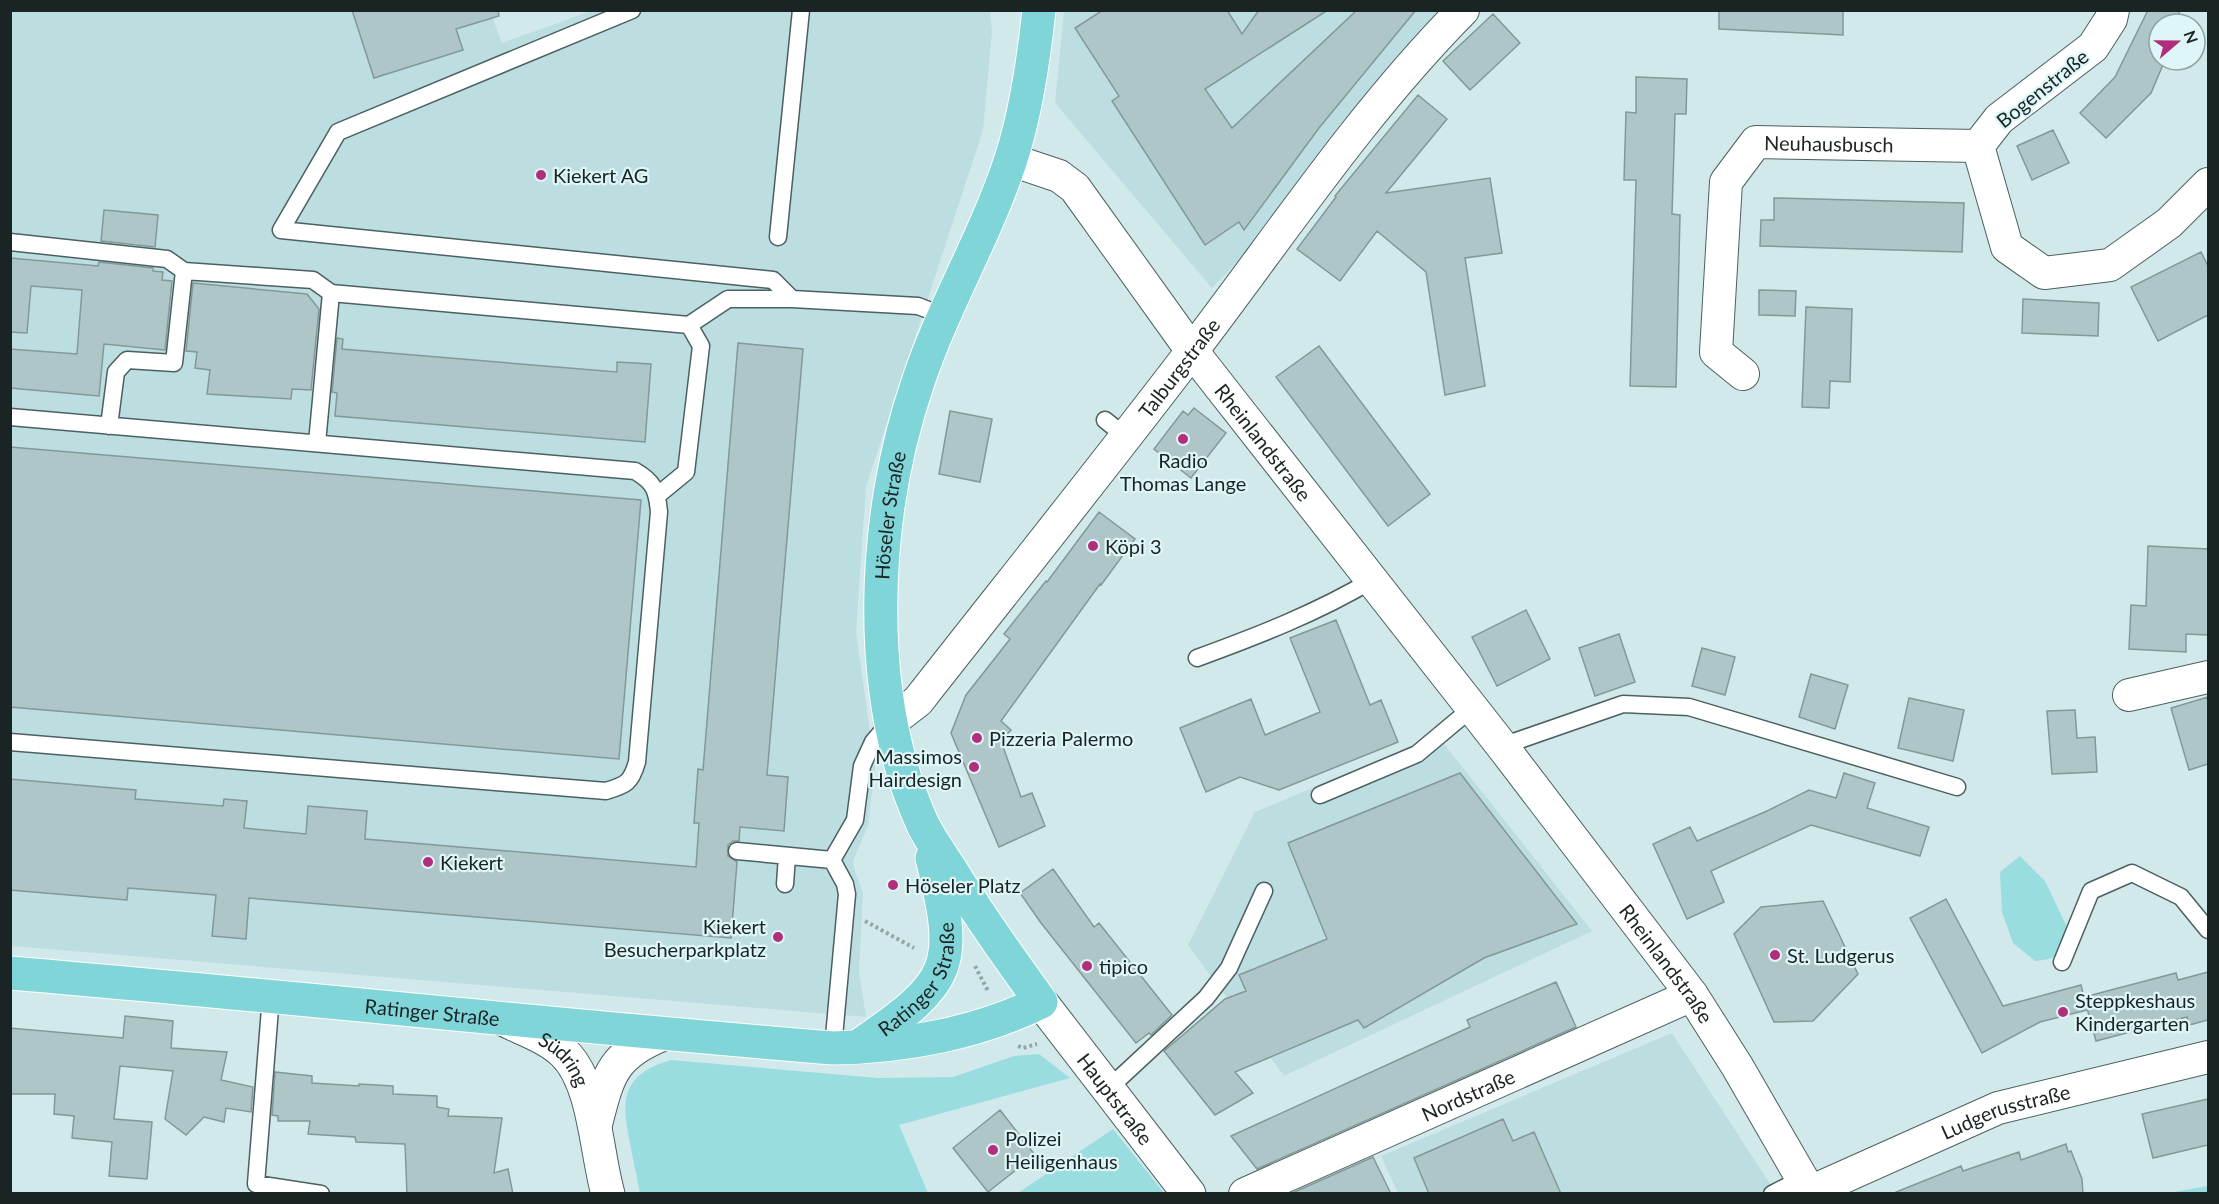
<svg xmlns="http://www.w3.org/2000/svg" width="2219" height="1204" font-family="Lato,sans-serif">
  <style>
    .built { fill: #bddee0 }
    .green { fill: #9adde0 }
    .building { fill: #aec6c7; stroke: #829899; stroke-width: 1.5 }
    .lines { fill: none; stroke-linecap: round; stroke-linejoin: round }
    .service-casing { stroke: #4b6061; stroke-width: 19 }
    .minor-casing { stroke: #4b6061; stroke-width: 34 }
    .tertiary-casing { stroke: #4b6061; stroke-width: 35 }
    .primary-casing { stroke: #fff; stroke-width: 35 }
    .path { stroke: #93a6a7; stroke-width: 4; stroke-dasharray: 3 3; stroke-linecap: butt }
    .service { stroke: #fff; stroke-width: 16 }
    .minor { stroke: #fff; stroke-width: 32 }
    .tertiary { stroke: #fff; stroke-width: 33 }
    .primary { stroke: #80d5d9; stroke-width: 33 }
    .poi-dot { fill: #b12f7a; stroke: #def6f7; stroke-width: 2 }
    .labels { text-anchor: middle; dominant-baseline: central; stroke-width: 4.5; stroke-linejoin: round; paint-order: stroke }
    .street-label { font-size: 20px; fill: #1b2424; stroke: #def6f7 }
    .poi-label { font-size: 20px; fill: #1b2424; stroke: #def6f7; text-anchor: start }
  </style>
  <rect width="100%" height="100%" fill="#d1e9ea"/>
  <!-- built -->
  <path class="built" d="M10,11H490L502,43L591,11H990L992,31L983,130L866,487L856,632L875,767L868,826L853,861L855,871L863,893L859,972L866,1017L11,946Z
    M1064,11H1453L1267,231L1212,288L1055,103Z
    M1437,735L1592,931L1284,1076L1188,945L1255,812Z
    M1672,1033L1776,1193H1398L1381,1156Z"/>
  <!-- green -->
  <path class="green" d="M2020,856L2045,881L2068,929C2061,953 2061,959 2035,961L2013,943L2002,912L2000,872Z
    M1039,1054L1070,1078L899,1125L928,1193H640C637,1177 633,1160 630,1143C620,1098 623,1074 671,1060L878,1078L953,1077L1014,1056Z
    M1113,1129L1164,1193H1018Z
    M2208,1186V1193H2168Z"/>
  <!-- building -->
  <path class="building" d="M352,10H498L499,16L456,29L463,50L374,78Z
    M1103,10H1227L1242,34L1259,10H1328L1205,89L1232,128L1357,10H1416L1319,128L1244,230L1239,222L1205,245L1112,101L1119,96L1075,28Z
    M1719,10H1843V35L1719,29Z
    M2148,10H2180L2176,24H2159V60H2165L2151,93L2106,138L2080,113L2115,77Z
    M1493,14L1520,43L1470,90L1443,61Z
    M1636,77L1687,79L1686,114H1675L1674,149L1672,214L1680,215L1676,387L1630,386L1636,180H1624L1626,112L1636,113Z
    M1418,95L1447,119L1386,193L1490,178L1502,253L1465,258L1485,386L1445,395L1426,272L1377,231L1340,281L1297,249L1336,197L1335,196Z
    M2053,130L2069,163L2032,180L2017,146Z
    M1774,198L1964,203L1962,252L1760,246L1761,220H1774Z
    M104,210L158,215L155,247L101,241Z
    M2201,252L2208,266V315L2158,341L2131,287Z
    M10,258L98,266L99,262L153,268V271L163,272L162,280L172,281L165,350L104,344L99,396L10,388V349L77,354L82,290L31,286L27,333L10,332Z
    M193,283L307,294L319,309L311,390L292,389L291,399L207,394L210,370L195,368L197,352L186,351Z
    M1759,290L1796,291L1795,316L1759,315Z
    M2023,299L2099,303L2098,336L2022,333Z
    M1806,307L1852,309L1850,382L1830,381L1829,408L1802,407Z
    M337,338L343,339L342,349L617,372V362L651,364L645,442L335,416L337,393L332,392Z
    M738,343L803,349L767,775L788,777L784,831L740,827L739,841H733L728,845V856L737,862L731,938L249,898L246,939L212,936L216,895L128,888L127,900L10,890V779L136,790L135,799L223,806L224,799L247,801L244,828L306,834L308,806L367,811L365,839L696,867L699,823H694L698,769L703,770Z
    M1319,346L1430,494L1388,526L1276,377Z
    M1194,408L1226,433L1191,478L1154,449L1183,411L1188,415Z
    M950,411L992,419L980,482L939,474Z
    M10,447L641,500L619,759L10,707Z
    M1099,512L1135,539L1101,585L1100,584L1001,721L1011,730L1001,741L1021,797L1032,793L1045,826L999,847L951,733L966,695L1010,639L1004,634L1046,581L1047,582Z
    M2148,546L2208,549V635L2186,634V652L2129,649L2131,605L2146,606Z
    M1526,610L1550,659L1497,686L1472,637Z
    M1336,620L1370,705L1381,700L1398,742L1279,790L1240,777L1206,792L1180,728L1251,699L1265,735L1320,712L1290,638Z
    M1619,634L1635,682L1595,696L1579,648Z
    M1702,648L1735,657L1725,695L1692,686Z
    M1811,674L1848,685L1835,729L1799,717Z
    M2208,697V764L2189,770L2171,708Z
    M1909,698L1964,710L1953,761L1898,748Z
    M2075,710L2077,738L2095,737L2097,772L2052,774L2047,711Z
    M1460,773L1577,924L1484,958L1364,1028L1358,1020L1235,1072L1253,1093L1215,1115L1164,1051L1225,999L1246,991L1239,975L1327,939L1288,843Z
    M1844,773L1875,783L1867,808L1929,827L1920,856L1811,825L1711,871L1724,902L1687,919L1653,844L1690,827L1697,841L1767,811L1809,790L1836,798Z
    M1053,869L1094,927L1099,923L1172,1015L1151,1035L1149,1033L1136,1043L1041,923L1020,893Z
    M1946,899L2003,1006L2081,985L2087,1010L2040,1022L1982,1053L1910,918Z
    M1823,901L1858,974L1813,1021L1774,1022L1734,934L1761,907Z
    M2208,972V1020L2189,1025L2187,1017L2096,1041L2084,997L2176,973L2178,980Z
    M1556,982L1576,1027L1257,1169L1231,1136L1470,1027L1467,1020Z
    M125,1016L173,1021L171,1048L227,1052L221,1080L253,1087L251,1112L226,1108L224,1122L204,1117L186,1135L165,1119L173,1071L120,1066L114,1119L152,1122L147,1179L109,1176L112,1142L72,1138L74,1116L54,1114L55,1094H10V1028L123,1038Z
    M275,1072L312,1076V1083L359,1086V1084L393,1086V1094L437,1096V1107L449,1109L448,1116L502,1118L494,1173L508,1169L513,1194H407L405,1144L356,1142L355,1137L308,1134L310,1121H278V1116L272,1115Z
    M2208,1099V1145L2153,1158L2142,1114Z
    M1000,1110L1035,1155L988,1192L953,1148Z
    M1503,1119L1513,1141L1534,1132L1561,1194H1429L1414,1158Z
    M2066,1144L2068,1152L2071,1151L2082,1179L2083,1194H1896V1192L1961,1166L1963,1171L2019,1152L2021,1160Z
    M1373,1157L1391,1194H1290Z"/>
  <g class="lines">
    <!-- service casing -->
    <g class="service-casing">
      <path id="service" d="M632,10L338,132L281,230L773,280L792,299L918,306L944,316
        M778,237L801,10
        M10,242L167,259L184,271L313,280L331,293L689,325L728,299H792
        M10,417L635,471C654,482 657,490 659,512L637,762C631,783 626,785 606,791L10,742
        M1105,420L1125,436
        M109,426L116,372L127,360L174,363L184,271
        M317,443L331,293
        M658,495L686,472L701,346L689,325
        M1197,658C1257,636 1317,613 1372,580
        M1502,746L1623,704L1689,707L1957,787
        M1320,795L1417,754L1472,708
        M737,851L832,860
        M832,860L845,884L847,894L833,1048
        M832,860L855,820L862,766L873,742L891,721
        M785,884L787,856
        M2062,962L2091,891L2132,873L2181,897L2208,930
        M271,996L256,1184L321,1194
        M1108,1089L1206,998L1229,968L1264,891
        M1772,1194L1803,1178"/>
    </g>
    <!-- minor casing -->
    <g class="minor-casing">
      <g id="minor">
        <path d="M2113,10L2111,19L2093,47L1999,119L1978,146L2007,247L2044,273L2110,265L2169,223L2208,184"/>
        <path id="s1" d="M1011,160L1059,176L1075,188L1192,351L1502,746L1692,995L1737,1066L1811,1194"/>
        <path id="s2" d="M1743,374L1716,352L1726,182L1756,142L1978,146"/>
        <path d="M2129,695L2208,677"/>
        <path id="s3" d="M892,721L918,701C1009,585 1102,469 1192,351C1280,236 1361,113 1463,10"/>
        <path id="s4" d="M1810,1192L1998,1108L2208,1057"/>
        <path id="s5" d="M1245,1194L1692,995"/>
      </g>
    </g>
    <!-- tertiary casing -->
    <g class="tertiary-casing">
      <g id="tertiary">
        <path id="s6" d="M1041,1002L1189,1194"/>
        <path id="s7" d="M503,1019C522,1029 548,1037 564,1053C595,1083 596,1152 608,1194"/>
        <path d="M595,1126C608,1076 611,1055 663,1034"/>
      </g>
    </g>
    <!-- primary casing -->
    <g class="primary-casing">
      <g id="primary">
        <path id="s8" d="M10,973C285,996 559,1026 833,1048C903,1047 979,1033 1041,1002C1010,959 979,916 951,870C942,856 931,841 923,825C863,694 872,516 918,382C943,307 985,237 1010,162C1025,117 1034,57 1039,10"/>
        <path id="s9" d="M860,1045C953,981 959,967 932,858"/>
      </g>
    </g>
    <!-- path -->
    <path class="path" d="M865,921L914,948
      M975,966L988,991
      M1018,1046L1023,1048L1037,1044"/>
    <!-- service -->
    <use href="#service" class="service"/>
    <!-- minor -->
    <use href="#minor" class="minor"/>
    <!-- tertiary -->
    <use href="#tertiary" class="tertiary"/>
    <!-- primary -->
    <use href="#primary" class="primary"/>
  </g>
  <!-- markers -->
  <g class="poi-dot">
    <circle cx="541" cy="175" r="6"/>
    <circle cx="1183" cy="439" r="6"/>
    <circle cx="1093" cy="546" r="6"/>
    <circle cx="977" cy="738" r="6"/>
    <circle cx="974" cy="767" r="6"/>
    <circle cx="428" cy="862" r="6"/>
    <circle cx="893" cy="885" r="6"/>
    <circle cx="778" cy="937" r="6"/>
    <circle cx="1775" cy="955" r="6"/>
    <circle cx="1087" cy="966" r="6"/>
    <circle cx="2063" cy="1012" r="6"/>
    <circle cx="993" cy="1150" r="6"/>
  </g>
  <g class="labels">
    <!-- street labels -->
    <g class="street-label">
      <text transform="translate(2042 88) rotate(-39)">Bogenstraße</text>
      <text stroke="none"><textPath href="#s2" startOffset="328">Neuhausbusch</textPath></text>
      <text stroke="none"><textPath href="#s3" startOffset="456">Talburgstraße</textPath></text>
      <text stroke="none"><textPath href="#s1" startOffset="387">Rheinlandstraße</textPath></text>
      <text stroke="none"><textPath href="#s8" startOffset="1570">Höseler Straße</textPath></text>
      <text stroke="none"><textPath href="#s1" startOffset="1046">Rheinlandstraße</textPath></text>
      <text stroke="none"><textPath href="#s9" startOffset="92">Ratinger Straße</textPath></text>
      <text stroke="none"><textPath href="#s8" startOffset="424">Ratinger Straße</textPath></text>
      <text stroke="none"><textPath href="#s7" startOffset="75">Südring</textPath></text>
      <text stroke="none"><textPath href="#s5" startOffset="244">Nordstraße</textPath></text>
      <text stroke="none"><textPath href="#s6" startOffset="122">Hauptstraße</textPath></text>
      <text stroke="none"><textPath href="#s4" startOffset="212">Ludgerusstraße</textPath></text>
    </g>
    <!-- poi labels -->
    <g class="poi-label">
      <text x="553" y="175">Kiekert AG</text>
      <text x="1183" y="460" text-anchor="middle">Radio<tspan x="1183" dy="23">Thomas Lange</tspan></text>
      <text x="1105" y="546">Köpi 3</text>
      <text x="989" y="738">Pizzeria Palermo</text>
      <text x="962" y="756" text-anchor="end">Massimos<tspan x="962" dy="23">Hairdesign</tspan></text>
      <text x="440" y="862">Kiekert</text>
      <text x="905" y="885">Höseler Platz</text>
      <text x="766" y="926" text-anchor="end">Kiekert<tspan x="766" dy="23">Besucherparkplatz</tspan></text>
      <text x="1787" y="955">St. Ludgerus</text>
      <text x="1099" y="966">tipico</text>
      <text x="2075" y="1000">Steppkeshaus<tspan x="2075" dy="23">Kindergarten</tspan></text>
      <text x="1005" y="1138">Polizei<tspan x="1005" dy="23">Heiligenhaus</tspan></text>
    </g>
  </g>
  <!-- border -->
  <rect width="2219" height="1204" fill="none" stroke="#1b2424" stroke-width="24"/>
  <!-- north arrow -->
  <g transform="translate(2177 42) rotate(70)"><circle r="28" fill="#def6f7" stroke="#90a2a3" stroke-width="1.5"/>
  <path d="M0-4.5L10 22L0 15L-10 22Z" fill="#b12f7a"/>
  <text y="-9" font-size="16" font-weight="bold" text-anchor="middle" fill="#1b2424">N</text>
  </g>
</svg>
